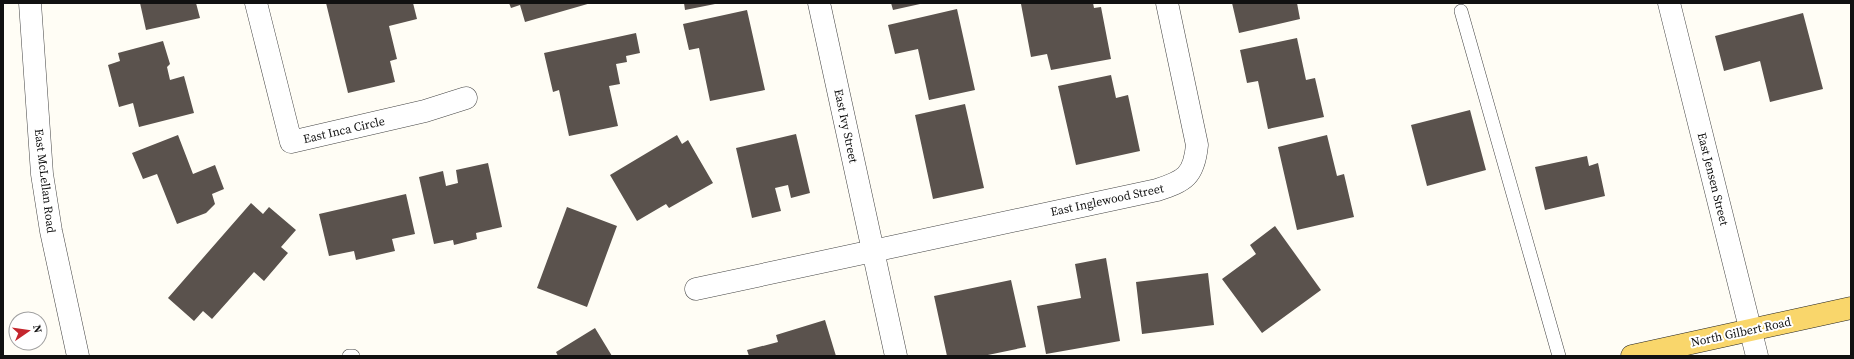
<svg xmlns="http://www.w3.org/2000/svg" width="1854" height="359" font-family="'Source Serif 4',serif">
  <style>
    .building { fill: #5a524d }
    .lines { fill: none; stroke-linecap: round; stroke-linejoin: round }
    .lane-casing { stroke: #444; stroke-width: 14 }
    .street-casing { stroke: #444; stroke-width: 23 }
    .primary-casing { stroke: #222; stroke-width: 23 }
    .lane { stroke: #fff; stroke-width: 13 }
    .street { stroke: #fff; stroke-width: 22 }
    .primary { stroke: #f9d66b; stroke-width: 22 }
    .labels { text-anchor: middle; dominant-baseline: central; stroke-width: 4; stroke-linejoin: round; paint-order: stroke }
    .street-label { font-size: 12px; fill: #111; stroke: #fff }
  </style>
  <rect width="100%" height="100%" fill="#fffdf5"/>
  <!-- building -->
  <path class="building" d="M140,3H196L200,18L146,30Z
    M326,3H413L417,19L389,26L397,59L390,61L395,82L348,93Z
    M509,3H591L525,22L520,5L511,8Z
    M684,3H715V4L685,10Z
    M891,3H920V4L893,10Z
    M1026,3H1093L1094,8L1101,7L1111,59L1051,70L1047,54L1031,57L1021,4Z
    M1232,3H1297L1300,19L1239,33Z
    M957,9L975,90L929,100L918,49L895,54L888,25Z
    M747,10L765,90L710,101L699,48L689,50L683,24Z
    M1803,13L1823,89L1770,102L1760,61L1724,71L1715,36Z
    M636,33L640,53L626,56L627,62L616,64L620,84L609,86L618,126L569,136L559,90L553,92L544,53Z
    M1297,38L1306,80L1315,78L1324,117L1268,129L1258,81L1247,83L1240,50Z
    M163,41L170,64L167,67L170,80L184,76L194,113L139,127L133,103L119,107L108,65L120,61L118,53Z
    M1111,75L1116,98L1128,95L1140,151L1076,165L1058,86Z
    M965,104L984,188L933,199L915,115Z
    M1470,110L1486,170L1427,186L1411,125Z
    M796,134L810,193L791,198L788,185L775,188L781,211L752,218L736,148Z
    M178,135L193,174L215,165L224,189L212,194L215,204L206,213L177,224L157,174L143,179L132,153Z
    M677,135L682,144L688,140L713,183L669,208L666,204L637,221L610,175Z
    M1327,135L1337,176L1344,174L1354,217L1297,230L1278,147Z
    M1587,156L1589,166L1598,163L1605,196L1545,210L1535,167Z
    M488,163L502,227L476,233L477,239L454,245L453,240L434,244L419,177L443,171L446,186L458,183L456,170Z
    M406,194L415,234L392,239L395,251L356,260L354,251L329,256L319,214Z
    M251,203L263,214L269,207L296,230L281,247L288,253L264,281L254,272L212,319L203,311L194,321L168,298Z
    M567,207L617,226L587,307L537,288Z
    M1275,226L1321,290L1262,333L1222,279L1256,254L1250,245Z
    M1106,258L1120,341L1046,354L1037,306L1081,298L1075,264Z
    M1208,273L1214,325L1142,334L1136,282Z
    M1011,280L1026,347L983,356H947L934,296Z
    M825,320L836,356H749L747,350L778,342L776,335Z
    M595,328L612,356H558L556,352Z"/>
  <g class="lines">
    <!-- lane casing -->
    <g class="lane-casing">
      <path id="lane" d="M1461,11L1559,356
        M349,356H353"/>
    </g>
    <!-- street casing -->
    <g class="street-casing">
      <path id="street" d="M30,3L42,174L51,231L78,356
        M256,3L291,142L425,111L466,98
        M819,3L896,356
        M1669,3L1757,356
        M696,289L1157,190C1185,181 1194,176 1197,145L1167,3"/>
    </g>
    <!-- primary casing -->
    <g class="primary-casing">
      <path id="primary" d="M1632,356L1851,308"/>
    </g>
    <!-- lane -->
    <use href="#lane" class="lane"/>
    <!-- street -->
    <use href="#street" class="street"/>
    <!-- primary -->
    <use href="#primary" class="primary"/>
  </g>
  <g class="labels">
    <!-- street labels -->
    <g class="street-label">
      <text transform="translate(846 126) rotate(78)">East Ivy Street</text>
      <text transform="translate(344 130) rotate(-13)">East Inca Circle</text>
      <text transform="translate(1713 179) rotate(76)">East Jensen Street</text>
      <text transform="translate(45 181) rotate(83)">East McLellan Road</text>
      <text transform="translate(1107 200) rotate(-12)">East Inglewood Street</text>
      <text transform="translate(1741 332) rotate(-12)">North Gilbert Road</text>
    </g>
  </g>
  <!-- border -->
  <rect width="1854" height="359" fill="none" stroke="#111111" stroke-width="8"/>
  <!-- north arrow -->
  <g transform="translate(28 331) rotate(77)"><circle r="19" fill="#ffffff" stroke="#a0a0a0"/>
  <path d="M0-3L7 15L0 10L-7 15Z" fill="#c4262e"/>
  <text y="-6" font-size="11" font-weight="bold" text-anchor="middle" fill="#111111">N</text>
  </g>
</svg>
